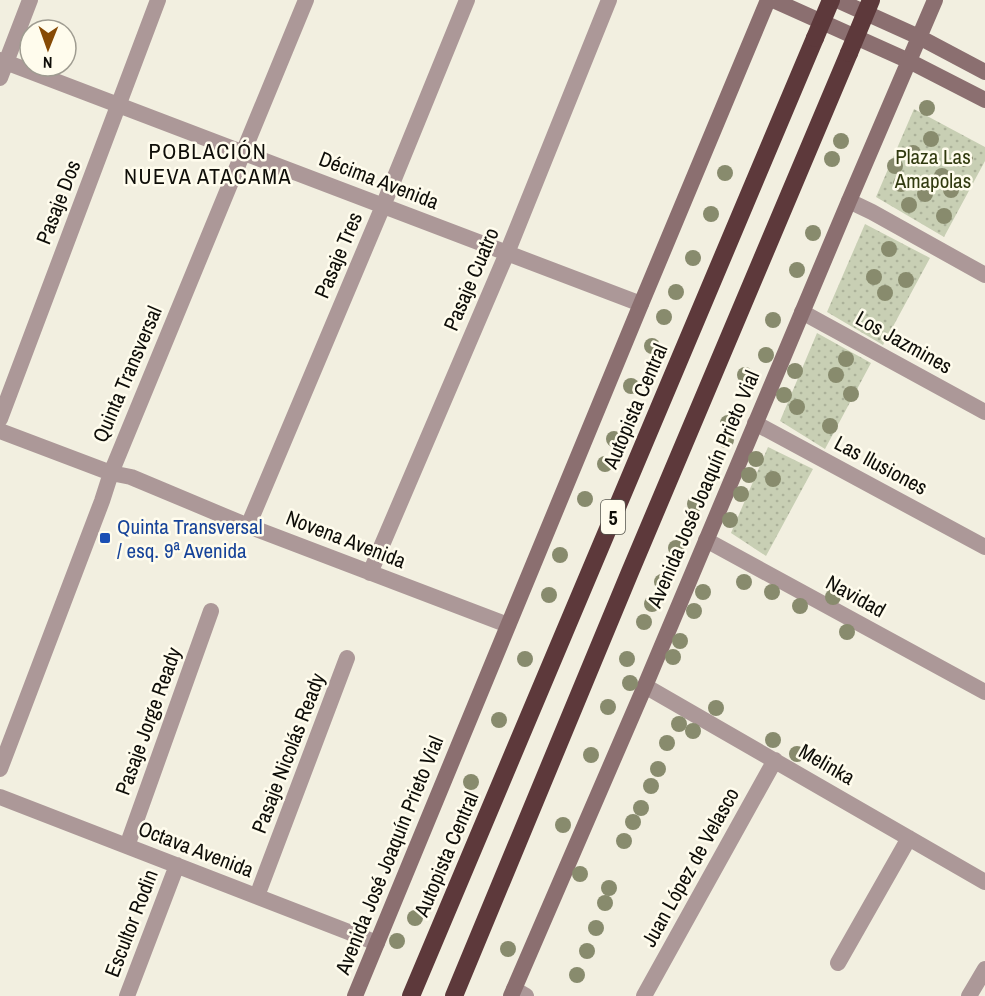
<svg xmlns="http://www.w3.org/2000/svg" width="985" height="996" font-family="'Archivo Narrow',sans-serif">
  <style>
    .grass { fill: url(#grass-dots) }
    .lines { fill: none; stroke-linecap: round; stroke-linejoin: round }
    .minor { stroke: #ac9898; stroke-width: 16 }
    .secondary { stroke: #8b6f70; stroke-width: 16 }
    .motorway { stroke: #5d393b; stroke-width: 18 }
    .motorway-bridge { stroke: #5d393b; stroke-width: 18 }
    .tree { fill: #888b6d }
    .transit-dot { fill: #1a4fb4; stroke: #fffced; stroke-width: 2 }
    .labels { text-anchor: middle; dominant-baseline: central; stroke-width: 5; stroke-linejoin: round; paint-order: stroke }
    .shield { fill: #fffced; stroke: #56554d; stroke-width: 1.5 }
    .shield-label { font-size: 20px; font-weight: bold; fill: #0e0d08 }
    .park-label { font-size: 21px; fill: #313a0f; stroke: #fffced }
    .street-label { font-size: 21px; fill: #0e0d08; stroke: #fffced }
    .transit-label { font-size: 21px; fill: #164399; stroke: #fffced; text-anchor: start }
    .neighbourhood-label { font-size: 22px; letter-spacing: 1.5px; fill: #0e0d08; stroke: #fffced }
  </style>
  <defs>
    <pattern id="grass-dots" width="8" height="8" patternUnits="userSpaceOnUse" patternTransform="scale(1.5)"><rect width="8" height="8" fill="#c8cfb4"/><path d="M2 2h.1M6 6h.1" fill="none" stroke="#abb199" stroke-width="1.8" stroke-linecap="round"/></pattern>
  </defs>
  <rect width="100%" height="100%" fill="#f2efe0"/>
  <!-- grass -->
  <path class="grass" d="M914,109L985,147V161L944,237L876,197Z
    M865,224L930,258L883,345L827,312Z
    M817,333L871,363L825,449L780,421Z
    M768,447L813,469L766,556L731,533Z"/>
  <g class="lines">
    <!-- minor -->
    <path class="minor" d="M0,60L641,304
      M0,78L30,0
      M849,201L872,212L985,275
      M802,312L985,412
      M0,419L158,0
      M755,423L985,547
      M0,431L111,473L131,477L248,526L508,625
      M248,526L383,206L467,0
      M706,540L985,692
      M370,573L507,253L609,0
      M645,686L985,882
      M0,769L102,501L111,473L306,0
      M0,797L377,943
      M127,846L211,611
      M257,896L347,658
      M838,963L909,838
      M514,989L526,996
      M127,996L177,865
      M644,996L775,760
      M969,996L985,969"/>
    <!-- secondary -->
    <path class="secondary" d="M773,0L909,61L985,100
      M837,0L919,37L985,72
      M355,996L641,304L768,0
      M511,996L645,686L849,201L935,0"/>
    <!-- motorway -->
    <path class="motorway" d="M411,996L815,38
      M454,996L630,572L849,53"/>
    <!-- motorway-bridge -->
    <path class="motorway-bridge" d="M815,38L831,0
      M849,53L871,0"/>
  </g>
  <!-- trees -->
  <g class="tree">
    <circle cx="927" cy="108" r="8"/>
    <circle cx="931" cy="139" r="8"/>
    <circle cx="841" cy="141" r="8"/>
    <circle cx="913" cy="153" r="8"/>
    <circle cx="832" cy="159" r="8"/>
    <circle cx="965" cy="159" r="8"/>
    <circle cx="895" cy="166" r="8"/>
    <circle cx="725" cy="173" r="8"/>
    <circle cx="942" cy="176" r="8"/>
    <circle cx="901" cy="184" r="8"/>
    <circle cx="951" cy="190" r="8"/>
    <circle cx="925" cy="194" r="8"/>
    <circle cx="909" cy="205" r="8"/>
    <circle cx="711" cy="214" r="8"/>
    <circle cx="944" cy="216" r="8"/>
    <circle cx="813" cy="233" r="8"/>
    <circle cx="889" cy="249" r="8"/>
    <circle cx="693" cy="258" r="8"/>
    <circle cx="797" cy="270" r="8"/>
    <circle cx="874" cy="277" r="8"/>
    <circle cx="906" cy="280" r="8"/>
    <circle cx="676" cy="292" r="8"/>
    <circle cx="885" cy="293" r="8"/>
    <circle cx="664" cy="317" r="8"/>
    <circle cx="773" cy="320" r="8"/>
    <circle cx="652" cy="346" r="8"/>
    <circle cx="766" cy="355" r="8"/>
    <circle cx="846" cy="359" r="8"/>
    <circle cx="795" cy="371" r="8"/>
    <circle cx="745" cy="375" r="8"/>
    <circle cx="836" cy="375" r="8"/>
    <circle cx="631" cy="386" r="8"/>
    <circle cx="851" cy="394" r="8"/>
    <circle cx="784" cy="395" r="8"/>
    <circle cx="797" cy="407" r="8"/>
    <circle cx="728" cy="423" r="8"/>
    <circle cx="830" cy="426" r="8"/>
    <circle cx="614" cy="439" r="8"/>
    <circle cx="726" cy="440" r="8"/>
    <circle cx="756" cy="459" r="8"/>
    <circle cx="605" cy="464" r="8"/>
    <circle cx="749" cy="475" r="8"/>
    <circle cx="773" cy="479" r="8"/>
    <circle cx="741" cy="494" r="8"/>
    <circle cx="585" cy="499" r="8"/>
    <circle cx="695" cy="504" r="8"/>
    <circle cx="730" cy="520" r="8"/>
    <circle cx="676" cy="548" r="8"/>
    <circle cx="560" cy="555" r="8"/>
    <circle cx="662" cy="582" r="8"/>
    <circle cx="744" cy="582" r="8"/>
    <circle cx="703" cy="592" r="8"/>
    <circle cx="772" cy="592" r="8"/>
    <circle cx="549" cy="595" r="8"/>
    <circle cx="833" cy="597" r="8"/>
    <circle cx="652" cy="604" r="8"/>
    <circle cx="800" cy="606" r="8"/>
    <circle cx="694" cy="611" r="8"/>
    <circle cx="644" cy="622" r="8"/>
    <circle cx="847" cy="632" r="8"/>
    <circle cx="680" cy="641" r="8"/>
    <circle cx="673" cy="657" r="8"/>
    <circle cx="525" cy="659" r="8"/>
    <circle cx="627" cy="659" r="8"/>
    <circle cx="630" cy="683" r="8"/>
    <circle cx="608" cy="707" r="8"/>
    <circle cx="716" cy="708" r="8"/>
    <circle cx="499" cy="720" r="8"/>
    <circle cx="679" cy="724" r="8"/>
    <circle cx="693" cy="731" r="8"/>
    <circle cx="773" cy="740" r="8"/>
    <circle cx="667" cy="743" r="8"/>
    <circle cx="797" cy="754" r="8"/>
    <circle cx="591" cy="755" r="8"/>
    <circle cx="658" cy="769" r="8"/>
    <circle cx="471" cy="782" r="8"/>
    <circle cx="651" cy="786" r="8"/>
    <circle cx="641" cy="808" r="8"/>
    <circle cx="633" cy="822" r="8"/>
    <circle cx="563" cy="825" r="8"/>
    <circle cx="624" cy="841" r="8"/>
    <circle cx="580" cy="874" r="8"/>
    <circle cx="609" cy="888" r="8"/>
    <circle cx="605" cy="903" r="8"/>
    <circle cx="415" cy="918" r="8"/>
    <circle cx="596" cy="928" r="8"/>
    <circle cx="397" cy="941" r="8"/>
    <circle cx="508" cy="949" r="8"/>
    <circle cx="587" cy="951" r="8"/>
    <circle cx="577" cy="975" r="8"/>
  </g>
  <!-- markers -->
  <rect class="transit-dot" x="99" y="532" width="12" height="12" rx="3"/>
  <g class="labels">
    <!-- shield labels -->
    <rect class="shield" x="601" y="500" width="24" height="34" rx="4.5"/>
    <g class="shield-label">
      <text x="613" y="517">5</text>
    </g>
    <!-- park labels -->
    <g class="park-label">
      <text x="933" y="156">Plaza Las<tspan x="933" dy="24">Amapolas</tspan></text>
    </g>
    <!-- street labels -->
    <g class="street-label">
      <text transform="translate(379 180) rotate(21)">Décima Avenida</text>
      <text transform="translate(58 202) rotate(-69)">Pasaje Dos</text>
      <text transform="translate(338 255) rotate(-67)">Pasaje Tres</text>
      <text transform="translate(471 279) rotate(-67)">Pasaje Cuatro</text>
      <text transform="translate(904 342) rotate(29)">Los Jazmines</text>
      <text transform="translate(127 374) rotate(-67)">Quinta Transversal</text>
      <text transform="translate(635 406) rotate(-67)">Autopista Central</text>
      <text transform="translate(881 465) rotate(28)">Las Ilusiones</text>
      <text transform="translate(703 489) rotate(-67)">Avenida José Joaquín Prieto Vial</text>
      <text transform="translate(346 539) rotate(21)">Novena Avenida</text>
      <text transform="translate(856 596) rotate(29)">Navidad</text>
      <text transform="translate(148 721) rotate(-70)">Pasaje Jorge Ready</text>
      <text transform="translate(288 753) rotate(-69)">Pasaje Nicolás Ready</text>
      <text transform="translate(827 764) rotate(30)">Melinka</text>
      <text transform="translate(196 849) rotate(21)">Octava Avenida</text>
      <text transform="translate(446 854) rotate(-67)">Autopista Central</text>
      <text transform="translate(389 855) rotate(-68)">Avenida José Joaquín Prieto Vial</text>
      <text transform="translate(690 867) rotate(-61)">Juan López de Velasco</text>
      <text transform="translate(131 923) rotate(-69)">Escultor Rodin</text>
    </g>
    <!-- transit labels -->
    <g class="transit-label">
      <text x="117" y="526">Quinta Transversal<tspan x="117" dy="24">/ esq. 9ª Avenida</tspan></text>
    </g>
    <!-- neighbourhood labels -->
    <g class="neighbourhood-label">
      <text x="208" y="151">POBLACIÓN<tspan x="208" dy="25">NUEVA ATACAMA</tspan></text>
    </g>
  </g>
  <!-- north arrow -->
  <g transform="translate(48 48) rotate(181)"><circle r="28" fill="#fffced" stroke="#9f9c91" stroke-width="1.5"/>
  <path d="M0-4.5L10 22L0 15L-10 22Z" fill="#864a05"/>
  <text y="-9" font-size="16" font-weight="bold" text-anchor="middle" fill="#0e0d08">N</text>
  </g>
</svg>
